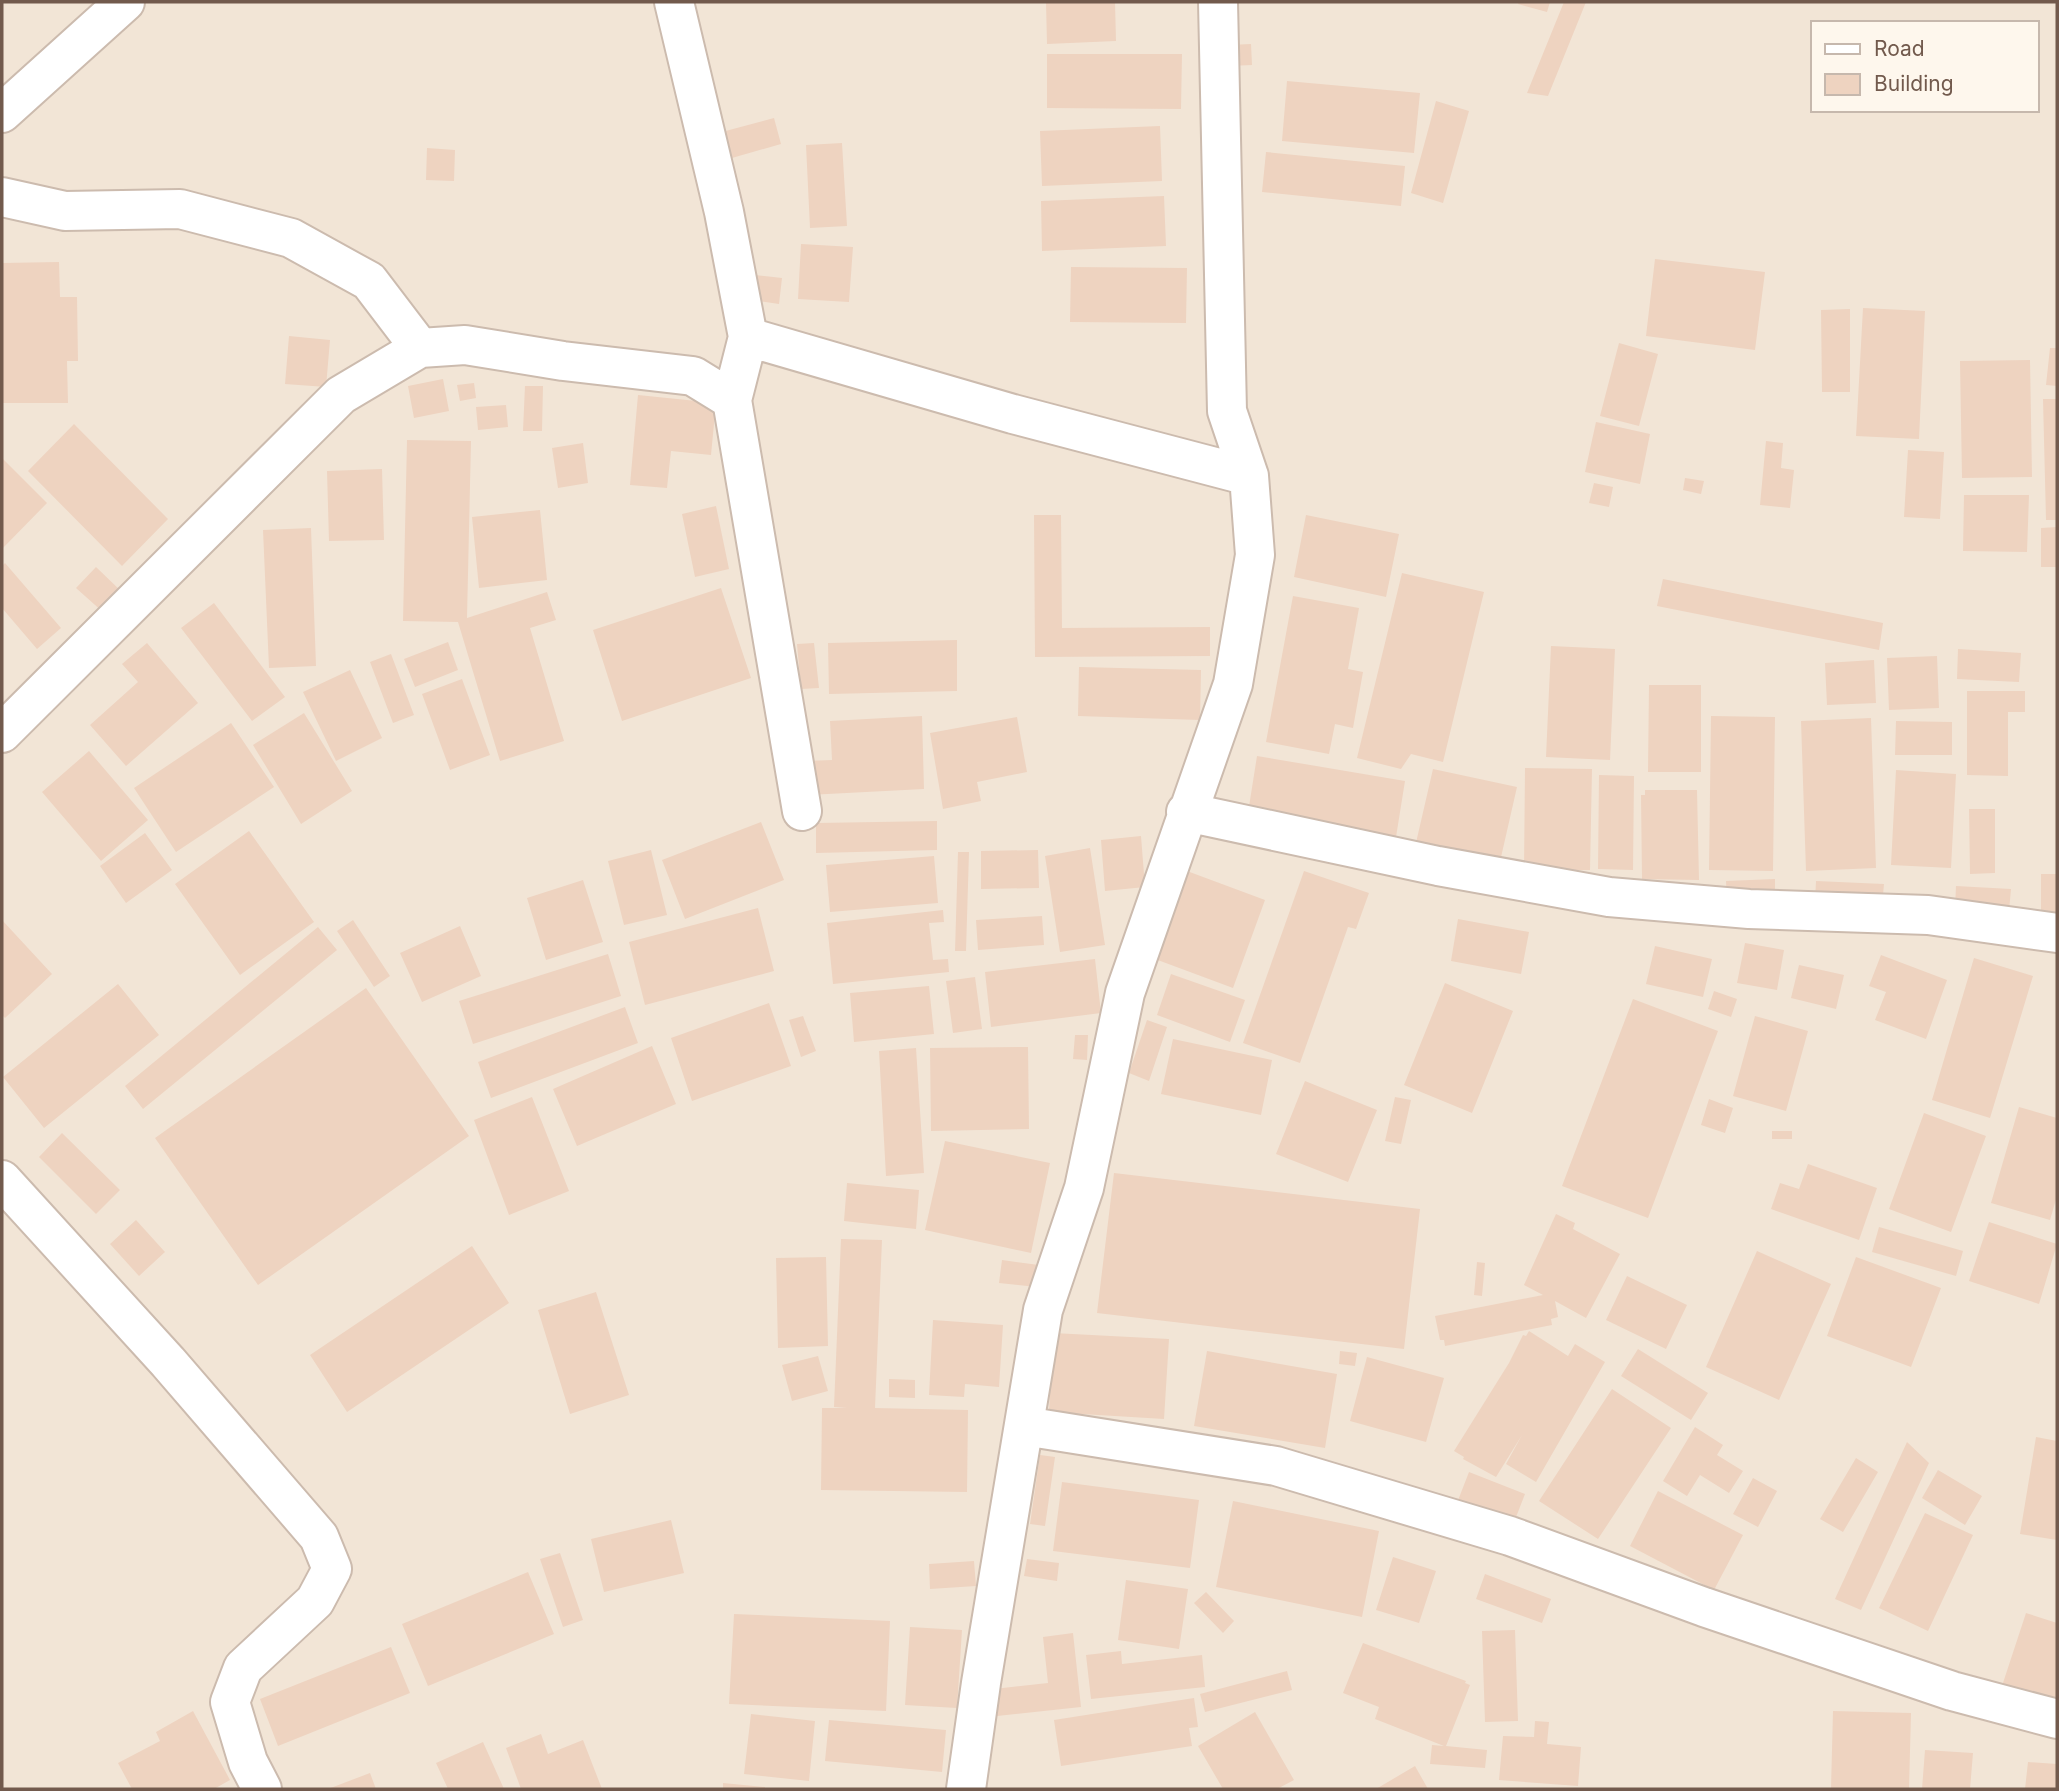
<svg xmlns="http://www.w3.org/2000/svg" width="2059" height="1791" font-family="Inter,sans-serif">
  <style>
    .residential { fill: #f2e5d6; fill-rule: evenodd }
    .building { fill: #eed3c0 }
    .lines { fill: none; stroke-linecap: round; stroke-linejoin: round }
    .minor-casing { stroke: #ccbbae; stroke-width: 42 }
    .minor { stroke: #fff; stroke-width: 38 }
  </style>
  <rect width="100%" height="100%" fill="#fbf3e7"/>
  <!-- residential -->
  <path class="residential" d="M2,2H2057V1789H2ZM1812,23H2036V110H1812Z"/>
  <!-- building -->
  <path class="building" d="M1046,2H1115L1116,41L1047,44Z
    M1519,2H1550L1547,12L1518,4Z
    M1564,2H1586L1548,96L1527,93Z
    M1251,44L1252,65L1230,66V45Z
    M1047,54H1182L1181,109L1047,108Z
    M1287,81L1420,93L1414,153L1282,141Z
    M1436,101L1469,111L1443,203L1411,193Z
    M774,118L781,144L725,160L718,133Z
    M1160,126L1162,181L1042,186L1040,131Z
    M842,143L847,226L810,228L806,145Z
    M427,148L455,150L454,181L426,180Z
    M1266,152L1405,166L1401,206L1262,192Z
    M1164,196L1166,246L1042,251L1041,201Z
    M801,244L853,247L849,302L798,299Z
    M1655,259L1765,272L1755,350L1646,336Z
    M59,262L60,297H77L78,361H67L68,403H2V263Z
    M1071,267L1187,268L1186,323L1070,322Z
    M755,275L782,278L779,304L752,300Z
    M1863,308L1925,311L1919,439L1856,436Z
    M1850,309V392H1822L1821,310Z
    M289,336L330,340L326,387L285,384Z
    M1619,343L1658,354L1639,426L1600,416Z
    M2050,348H2057V386L2046,385Z
    M2030,360L2032,477L1962,478L1960,361Z
    M443,379L449,411L414,418L408,386Z
    M474,383L476,398L460,401L457,385Z
    M525,386H543L542,431H523Z
    M638,395L716,403L711,455L671,451L667,488L630,485Z
    M2043,399H2057V520H2046Z
    M506,405L508,427L478,430L476,407Z
    M1596,422L1650,434L1640,484L1585,472Z
    M74,424L168,519L122,566L28,471Z
    M407,440L471,441L467,618L547,592L556,620L530,628L564,741L500,761L458,622L403,621Z
    M1766,441L1783,443L1781,468L1794,470L1790,508L1760,505Z
    M583,443L588,483L558,488L552,448Z
    M1908,450L1944,452L1940,519L1904,517Z
    M2,458L47,503L2,549Z
    M382,469L384,540L329,541L327,471Z
    M1685,478L1704,481L1701,494L1683,490Z
    M1594,483L1613,487L1609,507L1589,503Z
    M1964,495H2029L2027,552L1963,551Z
    M716,506L729,569L695,577L682,514Z
    M540,510L547,580L479,588L472,517Z
    M1034,515H1061L1062,628L1210,627V656L1035,657Z
    M1306,515L1399,534L1386,597L1294,577Z
    M2057,527V567H2041V528Z
    M311,528L316,666L269,668L263,530Z
    M5,563L61,628L37,649L2,608V566Z
    M96,567L123,593L104,613L76,588Z
    M1402,573L1484,592L1443,762L1411,754L1401,769L1357,758Z
    M1663,579L1883,623L1879,650L1657,606Z
    M721,588L751,678L622,721L593,630Z
    M1293,596L1359,608L1348,669L1363,672L1353,728L1335,724L1329,754L1266,742Z
    M214,603L285,697L252,721L181,628Z
    M957,640V691L829,694L828,643Z
    M448,642L458,670L415,687L404,659Z
    M147,643L198,703L126,766L90,725L138,682L122,664Z
    M814,643L819,688L801,689L797,644Z
    M1551,646L1615,649L1610,760L1546,757Z
    M1958,649L2021,653L2019,682L1957,679Z
    M391,654L414,715L393,723L370,662Z
    M1937,656L1939,708L1889,710L1887,658Z
    M1874,660L1876,703L1827,705L1825,663Z
    M1079,667L1201,670L1200,720L1078,716Z
    M350,670L382,738L336,761L303,692Z
    M462,679L490,755L450,770L422,694Z
    M1649,685H1701V772H1648Z
    M1967,691H2025V712H2008V776L1967,775Z
    M304,713L352,791L301,824L253,745Z
    M922,716L924,789L808,795L806,761L832,760L830,721Z
    M1711,716L1775,717L1773,871L1709,870Z
    M1017,717L1027,772L977,782L981,801L943,809L930,733Z
    M1871,718L1876,868L1806,871L1801,721Z
    M1896,721L1952,722V755H1895Z
    M231,723L274,787L176,852L134,788Z
    M89,751L148,820L101,861L42,792Z
    M1257,756L1405,781L1396,837L1248,813Z
    M1525,768L1592,769L1590,870H1524Z
    M1433,769L1517,787L1499,866L1415,847Z
    M1896,770L1956,774L1951,868L1891,865Z
    M1599,775L1634,776L1633,870L1598,869Z
    M1645,790H1697L1699,880L1642,879L1641,795H1645Z
    M1969,809H1995V873L1970,874Z
    M937,821V850L816,853V823Z
    M761,822L784,880L685,919L662,860Z
    M249,831L314,922L240,975L175,884Z
    M145,833L172,870L126,903L100,866Z
    M1141,836L1145,887L1105,891L1101,840Z
    M1090,848L1105,945L1060,952L1045,856Z
    M651,850L667,915L624,925L608,861Z
    M1038,850L1039,888L981,889V851Z
    M958,852H969L966,951H955Z
    M934,856L938,903L830,912L826,865Z
    M1187,871L1265,900L1233,988L1155,959Z
    M1304,871L1369,893L1356,929L1348,927L1300,1063L1243,1043Z
    M2041,874H2057V917H2041Z
    M1775,879V898L1727,900L1726,881Z
    M583,880L603,942L546,960L527,898Z
    M1816,881L1884,884L1882,905L1815,901Z
    M1956,886L2011,889L2009,911L1955,908Z
    M758,908L774,971L645,1005L629,942Z
    M943,910L944,922L929,923L933,960L948,959L949,972L833,984L827,923Z
    M1042,916L1044,945L978,950L976,920Z
    M1458,919L1529,932L1521,974L1451,961Z
    M2,920L52,974L5,1018L2,1015Z
    M353,920L390,976L374,987L337,931Z
    M460,926L481,976L422,1002L400,953Z
    M318,927L337,950L143,1109L125,1086Z
    M1745,943L1784,950L1777,990L1737,983Z
    M1655,946L1712,959L1703,997L1646,984Z
    M608,954L621,996L473,1044L459,1001Z
    M1881,955L1947,980L1926,1039L1875,1020L1886,992L1869,986Z
    M1974,958L2033,976L1990,1118L1932,1100Z
    M1095,959L1101,1013L991,1027L985,972Z
    M1799,965L1844,975L1836,1009L1791,998Z
    M1171,974L1245,1000L1230,1042L1157,1015Z
    M975,977L982,1029L953,1033L946,981Z
    M1445,983L1513,1011L1472,1113L1404,1085Z
    M118,984L159,1035L44,1128L3,1077Z
    M929,986L934,1034L854,1042L850,993Z
    M366,988L469,1136L258,1285L155,1138Z
    M1714,991L1737,999L1731,1017L1708,1009Z
    M1633,999L1718,1031L1648,1218L1562,1186Z
    M769,1003L791,1066L692,1101L671,1038Z
    M625,1007L638,1043L491,1098L478,1062Z
    M803,1016L816,1051L801,1057L789,1020Z
    M1755,1016L1808,1031L1786,1111L1733,1096Z
    M1147,1020L1167,1027L1149,1081L1129,1073Z
    M1075,1035H1088L1087,1060L1073,1059Z
    M1173,1039L1272,1060L1261,1115L1161,1094Z
    M652,1046L676,1104L577,1146L553,1089Z
    M1028,1047L1029,1129L931,1131L930,1048Z
    M916,1048L924,1173L886,1176L879,1051Z
    M1305,1081L1377,1110L1348,1182L1276,1154Z
    M532,1097L569,1191L509,1215L474,1120Z
    M1395,1097L1411,1100L1401,1144L1385,1141Z
    M1709,1099L1733,1108L1725,1133L1701,1125Z
    M2019,1107L2057,1118V1196L2050,1220L1991,1203Z
    M1924,1113L1986,1136L1951,1232L1889,1209Z
    M1772,1131H1792V1139H1772Z
    M62,1133L120,1190L96,1214L39,1157Z
    M945,1141L1050,1163L1031,1253L925,1230Z
    M1808,1164L1877,1188L1859,1240L1771,1209L1780,1183L1799,1189Z
    M1114,1173L1420,1209L1404,1349L1097,1313Z
    M847,1183L919,1190L916,1229L844,1221Z
    M1556,1214L1575,1223L1573,1229L1620,1254L1586,1318L1555,1301L1558,1317L1551,1319L1552,1325L1445,1346L1444,1340H1440L1435,1316L1543,1295L1524,1285Z
    M136,1220L165,1252L139,1276L110,1244Z
    M1989,1222L2057,1244L2039,1304L1969,1281Z
    M1879,1227L1963,1251L1956,1276L1872,1252Z
    M841,1239L882,1240L875,1408L968,1410L967,1492L821,1490L822,1408H847L834,1407Z
    M472,1246L509,1303L347,1412L310,1355Z
    M1757,1251L1831,1284L1779,1400L1706,1367Z
    M826,1257L828,1346L778,1348L776,1258Z
    M1856,1257L1941,1288L1911,1367L1827,1336Z
    M1002,1260L1039,1265L1036,1287L999,1283Z
    M1477,1262L1485,1263L1482,1296L1474,1295Z
    M1627,1276L1687,1305L1666,1349L1606,1320Z
    M596,1292L629,1395L570,1414L538,1310Z
    M933,1320L1003,1325L999,1387L965,1384L964,1397L929,1395Z
    M1529,1331L1568,1356L1575,1344L1605,1362L1536,1482L1506,1464L1522,1435L1496,1477L1463,1459L1464,1457L1454,1451L1509,1363L1523,1335L1526,1336Z
    M1053,1333L1169,1339L1164,1419L1049,1412Z
    M1638,1349L1708,1393L1691,1420L1621,1376Z
    M1207,1351L1337,1374L1325,1448L1194,1426Z
    M1340,1351L1357,1353L1355,1366L1339,1364Z
    M818,1356L828,1391L792,1401L782,1365Z
    M1367,1357L1444,1378L1426,1442L1350,1421Z
    M889,1379L915,1380V1398L889,1397Z
    M1612,1389L1671,1428L1598,1539L1539,1501Z
    M1695,1427L1723,1445L1717,1455L1743,1471L1729,1493L1700,1475L1687,1496L1663,1481Z
    M2036,1437L2057,1441V1540L2020,1534Z
    M1907,1442L1929,1463L1861,1610L1835,1599Z
    M1040,1455L1055,1457L1045,1526L1030,1524Z
    M1856,1458L1878,1472L1843,1532L1820,1519Z
    M1938,1470L1982,1496L1965,1525L1922,1498Z
    M1469,1472L1525,1494L1511,1530L1455,1508Z
    M1753,1478L1777,1491L1758,1527L1733,1514Z
    M1062,1482L1199,1500L1190,1568L1053,1551Z
    M1658,1491L1743,1535L1714,1590L1630,1546Z
    M1233,1501L1379,1531L1362,1617L1216,1587Z
    M1925,1513L1973,1535L1928,1631L1879,1608Z
    M671,1520L684,1573L604,1592L591,1539Z
    M560,1553L583,1620L563,1627L540,1559Z
    M1393,1557L1436,1571L1419,1623L1376,1610Z
    M1027,1559L1059,1563L1057,1581L1024,1576Z
    M974,1561L976,1586L930,1589L929,1564Z
    M528,1572L554,1634L428,1686L402,1624Z
    M1485,1574L1551,1599L1542,1623L1476,1599Z
    M1126,1580L1188,1589L1179,1649L1118,1640Z
    M1206,1592L1234,1621L1223,1633L1194,1603Z
    M2026,1613L2057,1623V1708L2001,1689Z
    M734,1614L890,1621L886,1711L729,1704Z
    M910,1627L962,1630L957,1708L905,1705Z
    M1515,1630L1518,1721L1485,1722L1482,1631Z
    M1073,1633L1081,1707L997,1716L994,1689L1048,1683L1043,1637Z
    M1363,1643L1466,1681L1465,1683L1470,1685L1446,1746L1487,1750L1485,1768L1430,1764L1432,1745L1444,1746L1375,1719L1379,1707L1343,1693Z
    M391,1647L410,1693L278,1746L260,1699Z
    M1121,1651L1122,1664L1202,1655L1205,1687L1091,1699L1086,1655Z
    M1287,1671L1292,1690L1205,1712L1200,1694Z
    M1194,1698L1198,1727L1189,1728L1192,1746L1061,1766L1054,1720Z
    M193,1711L230,1780L214,1789H132L118,1763L160,1741L156,1732Z
    M1833,1711L1911,1713L1909,1789H1831Z
    M1255,1712L1294,1780L1277,1789H1223L1198,1746Z
    M751,1714L815,1721L809,1781L744,1774Z
    M829,1720L946,1730L942,1772L825,1761Z
    M1535,1721L1549,1722L1547,1744L1581,1747L1578,1786L1499,1780L1503,1736L1534,1737Z
    M541,1734L548,1754L583,1740L602,1789H521L506,1748Z
    M483,1742L504,1789H448L436,1763Z
    M1925,1750L1973,1753L1970,1789H1922Z
    M2028,1762L2057,1764V1789H2025Z
    M1415,1766L1428,1789H1376Z
    M370,1773L376,1789H328Z
    M723,1783L765,1787V1789H723Z"/>
  <g class="lines">
    <!-- minor casing -->
    <g class="minor-casing">
      <path id="minor" d="M674,2L724,212L748,337L1013,414L1249,476L1255,555L1233,684L1125,993L1084,1188L1043,1310L981,1683L966,1789
        M1218,2L1227,411L1249,476
        M2,113L125,2
        M2,197L65,211L180,209L291,238L369,281L420,348L465,345L563,361L693,376L732,400L748,337
        M732,400L802,811
        M2,733L341,395L420,348
        M1186,812L1438,866L1609,897L1749,909L1928,915L2057,933
        M2,1180L168,1362L319,1537L332,1569L315,1601L243,1668L230,1702L248,1762L262,1789
        M1024,1426L1276,1466L1510,1536L1704,1607L1952,1691L2057,1719"/>
    </g>
    <!-- minor -->
    <use href="#minor" class="minor"/>
  </g>
  <!-- border -->
  <rect width="2059" height="1791" fill="none" stroke="#725a4d" stroke-width="7"/>
  <!-- legend -->
  <rect x="1811" y="21" width="228" height="91" fill="#fef7ed" stroke="#c6b8ad" stroke-width="2"/>
  <rect x="1825" y="44" width="35" height="10" fill="#ffffff" stroke="#c6b8ad" stroke-width="2"/>
  <text x="1874" y="56" font-size="21" fill="#725a4d">Road</text>
  <rect x="1825" y="74" width="35" height="21" fill="#eed3c0" stroke="#c6b8ad" stroke-width="2"/>
  <text x="1874" y="91" font-size="21" fill="#725a4d">Building</text>
</svg>
